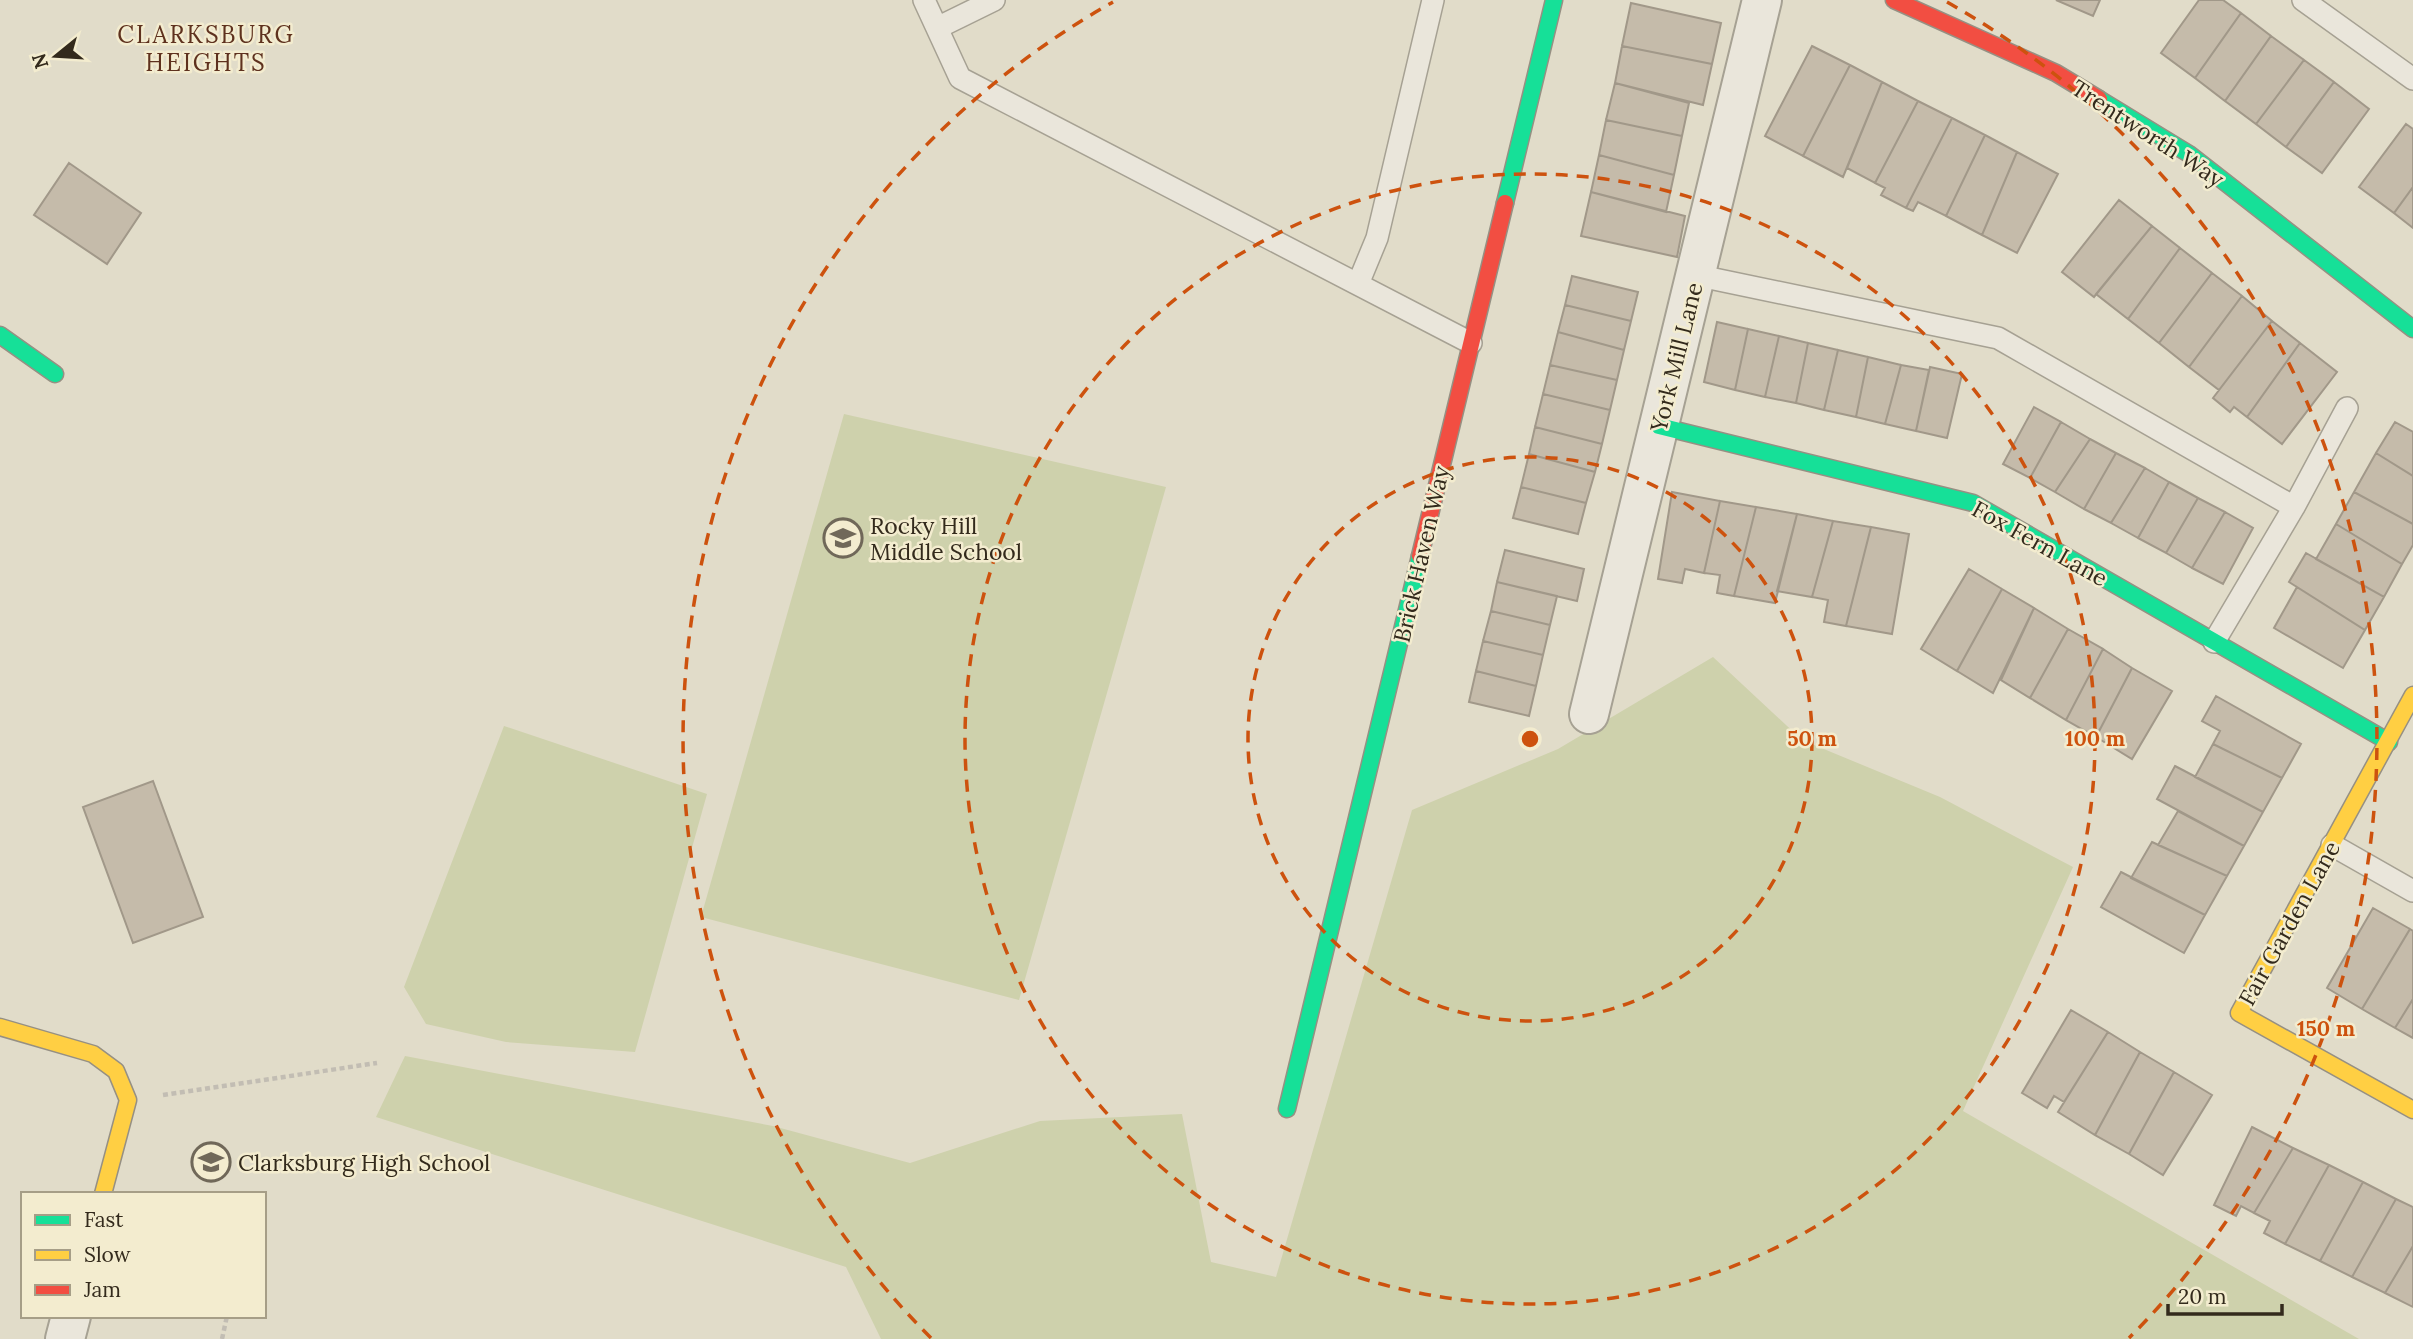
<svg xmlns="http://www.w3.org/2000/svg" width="2413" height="1339" font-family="Lora,serif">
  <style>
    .green { fill: #ced1ac }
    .building { fill: #c5bbaa; stroke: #a19889; stroke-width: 2 }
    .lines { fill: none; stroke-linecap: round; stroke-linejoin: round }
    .lane-casing { stroke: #a6a193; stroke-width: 24 }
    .street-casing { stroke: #a6a193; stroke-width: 42 }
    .fast-casing { stroke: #969083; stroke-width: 19 }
    .slow-casing { stroke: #969083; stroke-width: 19 }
    .jam-casing { stroke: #969083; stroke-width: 19 }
    .path { stroke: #c2bdb3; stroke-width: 4.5; stroke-dasharray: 5 3.5; stroke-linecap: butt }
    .lane { stroke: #eae6db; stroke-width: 21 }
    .street { stroke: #eae6db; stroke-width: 38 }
    .fast { stroke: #16e098; stroke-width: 16 }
    .slow { stroke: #ffcf43; stroke-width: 16 }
    .jam { stroke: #f24e42; stroke-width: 16 }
    .ring { fill: none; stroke: #cd520e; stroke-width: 3.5; stroke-dasharray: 12 9 }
    .labels { text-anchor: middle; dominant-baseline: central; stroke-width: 5; stroke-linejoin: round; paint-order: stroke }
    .street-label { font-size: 23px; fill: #332a1c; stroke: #f3eccf }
    .poi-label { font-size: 23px; fill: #332a1c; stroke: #f3eccf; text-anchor: start }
    .neighbourhood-label { font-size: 24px; letter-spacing: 2px; fill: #5e311e; stroke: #f3eccf }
    .centre { fill: #cd520e; stroke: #f3eccf; stroke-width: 3.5 }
    .ring-label { font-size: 21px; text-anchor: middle; font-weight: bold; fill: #cd520e; stroke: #f3eccf; stroke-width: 5; stroke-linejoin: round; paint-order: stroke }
  </style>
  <rect width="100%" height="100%" fill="#e1dcc9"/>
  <!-- green -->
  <path class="green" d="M844,414L1166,487L1019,1000L701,917Z
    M1713,657L1802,740L1940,797L2073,867L1963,1111L2359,1339H881L846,1267L376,1117L405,1056L773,1126L910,1163L1040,1121L1182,1114L1211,1262L1276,1277L1412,810L1558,749Z
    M504,726L707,794L635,1052L506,1042L426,1024L404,987Z"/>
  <!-- building -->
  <path class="building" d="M2056,0H2100L2093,16Z
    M2199,0H2223L2241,13L2195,78L2161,53Z
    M1631,3L1721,23L1712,64L1622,46Z
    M2241,13L2271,36L2225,101L2195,78Z
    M2271,36L2304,60L2256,124L2225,101Z
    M1622,46L1712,64L1703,105L1615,83Z
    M1812,46L1850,65L1803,156L1765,136Z
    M2304,60L2334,82L2286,147L2256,124Z
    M1850,65L1882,82L1843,177L1803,156Z
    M1882,82L1918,101L1875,183L1847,168Z
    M2334,82L2369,109L2322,173L2286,147Z
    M1615,83L1689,103L1682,136L1606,120Z
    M1918,101L1952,118L1906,208L1881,195L1885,188L1875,183Z
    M1952,118L1985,135L1946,216L1918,202L1913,211L1906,208Z
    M1606,120L1682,136L1674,175L1599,155Z
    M2406,124L2413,129V187L2394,213L2359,187Z
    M1985,135L2017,152L1982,235L1946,216Z
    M2017,152L2058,174L2017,253L1982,235Z
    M1599,155L1674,175L1666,212L1591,192Z
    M69,163L141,213L107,264L34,215Z
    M2413,187V228L2394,213Z
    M1591,192L1685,216L1677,257L1581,236Z
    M2119,200L2152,226L2094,297L2062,272Z
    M2152,226L2180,248L2128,319L2096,294Z
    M2180,248L2212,273L2159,343L2128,319Z
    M2212,273L2242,296L2189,367L2159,343Z
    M1572,276L1638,292L1631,321L1565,305Z
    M2242,296L2272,321L2219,390L2189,367Z
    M1565,305L1631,321L1624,350L1558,332Z
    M2272,321L2300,343L2247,417L2234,407L2230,412L2213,398Z
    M1717,322L1748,329L1735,390L1704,382Z
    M1748,329L1779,336L1765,397L1735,390Z
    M1558,332L1624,350L1617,380L1550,365Z
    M1779,336L1808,343L1796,403L1765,397Z
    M1808,343L1838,350L1824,410L1796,403Z
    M2300,343L2337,372L2282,444L2247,417Z
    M1838,350L1868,357L1856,417L1824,410Z
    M1868,357L1901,365L1885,424L1856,417Z
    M1550,365L1617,380L1610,410L1543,394Z
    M1901,365L1929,370L1916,431L1885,424Z
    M1930,367L1962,374L1947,438L1916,431Z
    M1543,394L1610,410L1602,444L1535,427Z
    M2034,407L2061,422L2030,478L2003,464Z
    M2061,422L2090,439L2055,492L2030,478Z
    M2395,422L2413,432V476L2376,453Z
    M1535,427L1602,444L1595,472L1529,454Z
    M2090,439L2116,453L2084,509L2055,492Z
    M2116,453L2145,468L2111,523L2084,509Z
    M2376,453L2413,476V524L2354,492Z
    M1529,454L1595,472L1586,503L1521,487Z
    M2145,468L2169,482L2138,538L2111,523Z
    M2169,482L2198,498L2166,553L2138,538Z
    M1521,487L1586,503L1578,534L1513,518Z
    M1672,492L1720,501L1704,573L1685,569L1682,583L1658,579Z
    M2354,492L2413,524V545L2402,564L2336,524Z
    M2198,498L2225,512L2192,568L2166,553Z
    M1720,501L1756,507L1734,596L1717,593L1720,575L1704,573Z
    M1756,507L1797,514L1775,603L1734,596Z
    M2225,512L2253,528L2223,584L2192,568Z
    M1797,514L1833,521L1812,597L1777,591Z
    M1833,521L1871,527L1846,626L1824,622L1828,600L1812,597Z
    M2336,524L2402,564L2384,597L2316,559Z
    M1871,527L1909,534L1892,634L1846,626Z
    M1505,550L1584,569L1577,601L1497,582Z
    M2306,553L2384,597L2365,630L2289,582Z
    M1969,569L2002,589L1957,671L1921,649Z
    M1497,582L1557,596L1550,625L1491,611Z
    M2297,587L2365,630L2343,668L2274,628Z
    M2002,589L2034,608L1993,693L1957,671Z
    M2034,608L2068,629L2030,698L2001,680Z
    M1491,611L1550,625L1543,655L1483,641Z
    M2068,629L2103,649L2066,720L2030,698Z
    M1483,641L1543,655L1536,686L1476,671Z
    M2103,649L2132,668L2096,737L2066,720Z
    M2132,668L2172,691L2132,759L2096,737Z
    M1476,671L1536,686L1529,716L1469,702Z
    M2216,696L2301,744L2282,778L2213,744L2220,731L2202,721Z
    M2213,744L2282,778L2263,812L2195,777Z
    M2175,766L2263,812L2244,846L2157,799Z
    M153,781L203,917L133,943L83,807Z
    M2178,811L2244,846L2227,876L2158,845Z
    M2152,842L2227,876L2205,915L2131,878Z
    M2121,872L2205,915L2184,953L2101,907Z
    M2373,908L2410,929L2362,1009L2327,988Z
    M2410,929L2413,931V999L2395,1028L2362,1009Z
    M2413,999V1038L2395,1028Z
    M2071,1010L2108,1032L2064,1102L2054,1096L2047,1108L2022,1093Z
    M2108,1032L2140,1052L2095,1135L2058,1112Z
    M2140,1052L2174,1072L2129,1154L2095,1135Z
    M2174,1072L2212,1095L2163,1175L2129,1154Z
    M2252,1127L2293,1148L2254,1213L2241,1206L2236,1216L2214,1205Z
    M2293,1148L2329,1165L2285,1244L2264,1233L2270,1221L2254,1213Z
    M2329,1165L2363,1182L2320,1261L2285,1244Z
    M2363,1182L2396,1199L2352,1277L2320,1261Z
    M2396,1199L2413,1207V1246L2385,1293L2352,1277Z
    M2413,1246V1307L2385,1293Z"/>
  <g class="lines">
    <!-- lane casing -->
    <g class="lane-casing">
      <path id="lane" d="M924,0L960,78L1471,343
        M2303,0L2413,79
        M937,28L994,0
        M1695,275L1998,338L2294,507
        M1358,284L1377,238L1433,0
        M2214,642L2294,507L2347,408
        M2332,845L2413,891"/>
    </g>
    <!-- street casing -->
    <g class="street-casing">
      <path id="street" d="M1589,714L1762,0
        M65,1339L71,1316"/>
    </g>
    <!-- fast casing -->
    <g class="fast-casing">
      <path id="fast" d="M2099,99L2189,154L2413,329
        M1505,203L1554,0
        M0,335L55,374
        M1659,426L1973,503L2389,742
        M1287,1109L1420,556"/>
    </g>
    <!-- slow casing -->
    <g class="slow-casing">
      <path id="slow" d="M2413,695L2239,1013L2413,1110
        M0,1027L93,1054L116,1071L128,1100L103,1194"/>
    </g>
    <!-- jam casing -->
    <g class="jam-casing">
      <path id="jam" d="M1894,0L2056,73L2099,99
        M1420,556L1505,203"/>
    </g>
    <!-- path -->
    <path class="path" d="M163,1095L377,1063
      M222,1339L227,1316"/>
    <!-- lane -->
    <use href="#lane" class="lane"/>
    <!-- street -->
    <use href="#street" class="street"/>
    <!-- fast -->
    <use href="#fast" class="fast"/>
    <!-- slow -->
    <use href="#slow" class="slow"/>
    <!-- jam -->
    <use href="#jam" class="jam"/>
  </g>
  <!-- distance rings -->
  <g class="ring">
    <circle cx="1530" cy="739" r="282"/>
    <circle cx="1530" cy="739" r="565"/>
    <path d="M931 1338A847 847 0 0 1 1113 2M1947 2A847 847 0 0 1 2129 1338"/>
  </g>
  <!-- icons -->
  <defs>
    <g id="school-ring" transform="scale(2.0125)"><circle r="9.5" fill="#f3eccf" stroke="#706859" stroke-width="1.5"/><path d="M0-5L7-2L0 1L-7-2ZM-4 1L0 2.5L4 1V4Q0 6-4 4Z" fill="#706859"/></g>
  </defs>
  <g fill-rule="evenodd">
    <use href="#school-ring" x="843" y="538"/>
    <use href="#school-ring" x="211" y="1162"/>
  </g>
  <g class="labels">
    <!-- street labels -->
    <g class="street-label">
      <text transform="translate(2148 133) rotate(33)">Trentworth Way</text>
      <text transform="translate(1676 357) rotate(-76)">York Mill Lane</text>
      <text transform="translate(2040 543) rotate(29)">Fox Fern Lane</text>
      <text transform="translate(1421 554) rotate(-77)">Brick Haven Way</text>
      <text transform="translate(2289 923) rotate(-61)">Fair Garden Lane</text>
    </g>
    <!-- poi labels -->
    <g class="poi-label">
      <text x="870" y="525">Rocky Hill<tspan x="870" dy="26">Middle School</tspan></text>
      <text x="238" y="1162">Clarksburg High School</text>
    </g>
    <!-- neighbourhood labels -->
    <g class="neighbourhood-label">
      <text x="206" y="34">CLARKSBURG<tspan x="206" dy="28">HEIGHTS</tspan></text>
    </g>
  </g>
  <circle cx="1530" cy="739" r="10" class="centre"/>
  <g class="ring-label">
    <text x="1812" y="746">50 m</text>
    <text x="2095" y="746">100 m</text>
    <text x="2326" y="1036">150 m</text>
  </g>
  <!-- legend -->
  <rect x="21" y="1192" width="245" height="126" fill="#f3eccf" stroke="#a69e87" stroke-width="2"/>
  <rect x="35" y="1215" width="35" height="10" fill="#16e098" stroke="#a69e87" stroke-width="2"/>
  <text x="84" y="1227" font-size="21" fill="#332a1c">Fast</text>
  <rect x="35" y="1250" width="35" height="10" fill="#ffcf43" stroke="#a69e87" stroke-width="2"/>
  <text x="84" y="1262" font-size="21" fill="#332a1c">Slow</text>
  <rect x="35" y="1285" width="35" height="10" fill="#f24e42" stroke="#a69e87" stroke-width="2"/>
  <text x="84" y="1297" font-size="21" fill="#332a1c">Jam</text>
  <!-- north arrow -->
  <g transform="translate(56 56) rotate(252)" stroke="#f3eccf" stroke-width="5" paint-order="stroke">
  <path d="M0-5L12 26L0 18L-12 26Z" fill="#332a1c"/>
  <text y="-10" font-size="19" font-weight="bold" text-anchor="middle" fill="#332a1c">N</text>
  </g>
  <!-- scale -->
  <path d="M2168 1304v10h114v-10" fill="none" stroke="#332a1c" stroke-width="3.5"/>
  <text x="2178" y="1304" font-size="21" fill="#332a1c" stroke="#f3eccf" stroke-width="5" paint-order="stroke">20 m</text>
</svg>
